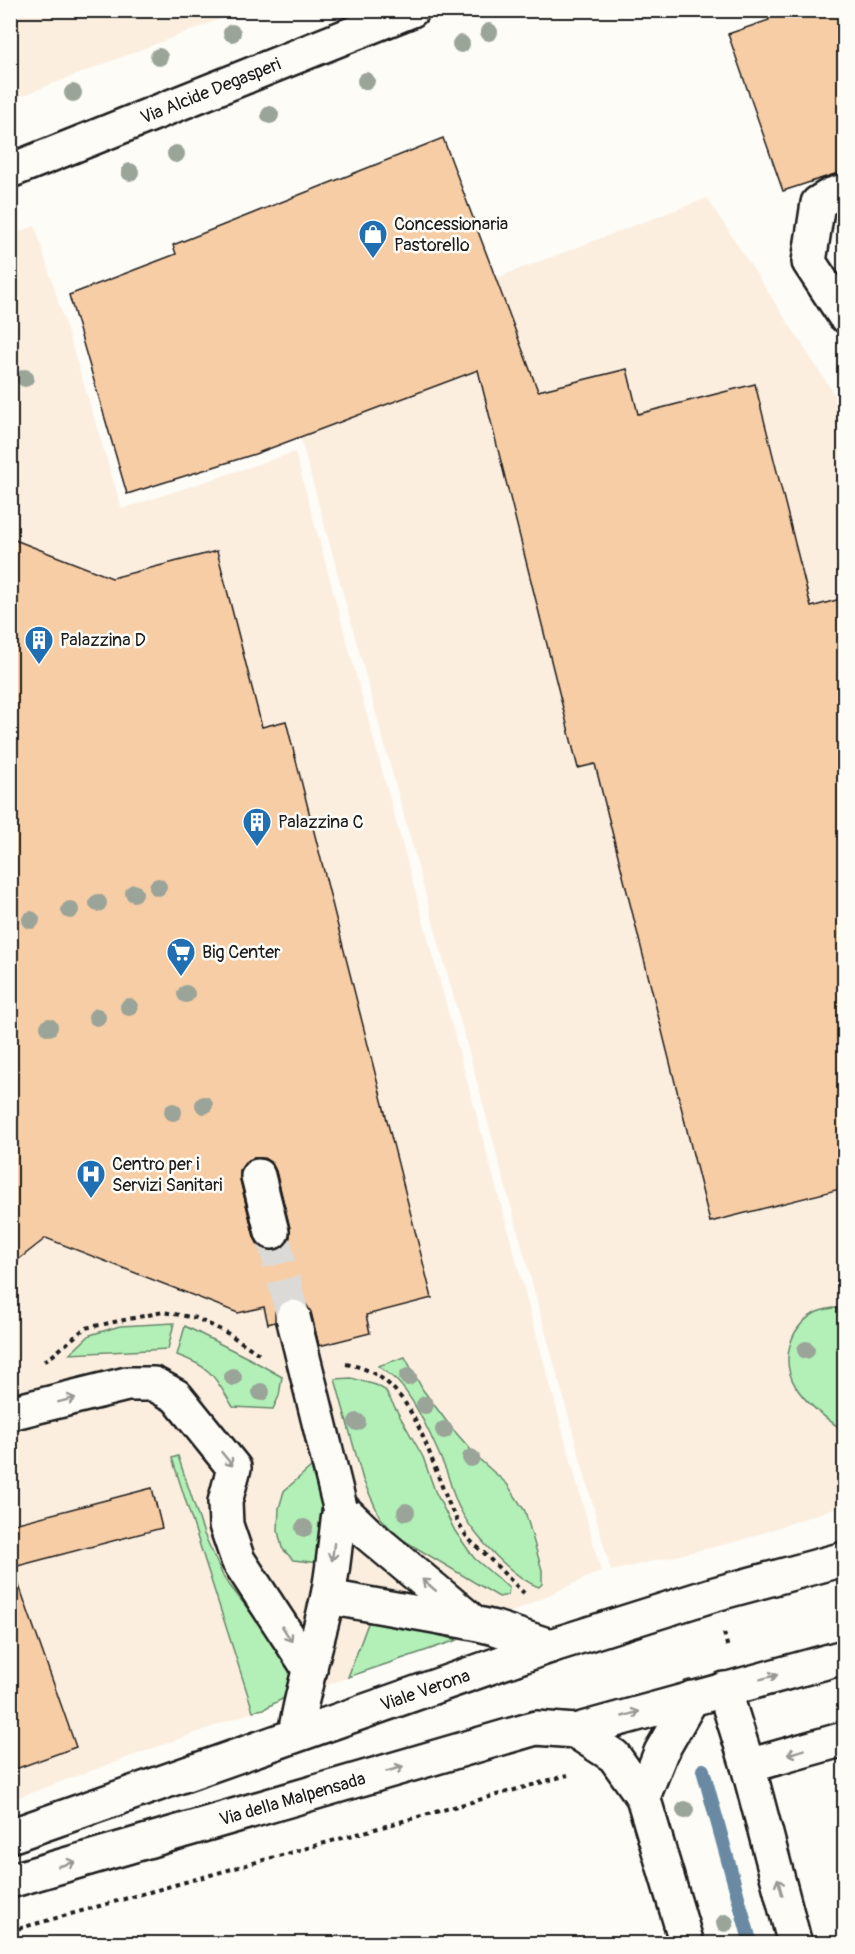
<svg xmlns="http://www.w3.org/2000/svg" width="855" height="1954" font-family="Pangolin,sans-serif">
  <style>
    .built { fill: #fbeedf }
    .green { fill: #b2f0b7; stroke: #67866a; stroke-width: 1.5 }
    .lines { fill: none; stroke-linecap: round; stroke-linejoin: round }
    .stream { stroke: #698aa2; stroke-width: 14 }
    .building { fill: #f7cda6; stroke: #1c1c1c; stroke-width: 1.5; fill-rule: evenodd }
    .minor-tunnel { stroke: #dbdad6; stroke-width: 33; stroke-dasharray: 33 16; stroke-linecap: butt }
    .minor-casing { stroke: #1c1c1c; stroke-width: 38 }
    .major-casing { stroke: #1c1c1c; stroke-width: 38 }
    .path { stroke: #1c1c1c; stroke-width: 4; stroke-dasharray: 4.5 4.5; stroke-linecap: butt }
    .minor { stroke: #fdfcf7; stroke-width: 33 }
    .major { stroke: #fdfcf7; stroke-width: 33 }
    .minor-bridge-casing { stroke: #1c1c1c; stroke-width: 38; stroke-linecap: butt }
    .minor-bridge { stroke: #fdfcf7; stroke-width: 33 }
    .tree { fill: #9aa498 }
    .oneway { stroke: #989794 }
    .labels { text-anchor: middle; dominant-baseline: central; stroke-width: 5; stroke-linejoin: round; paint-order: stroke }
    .street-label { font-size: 18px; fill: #1c1c1c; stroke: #fdfcf7 }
    .poi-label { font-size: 18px; fill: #1c1c1c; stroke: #fdfcf7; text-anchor: start }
  </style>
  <rect width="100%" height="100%" fill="#fdfcf7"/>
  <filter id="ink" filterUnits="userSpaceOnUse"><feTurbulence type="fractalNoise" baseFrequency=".0167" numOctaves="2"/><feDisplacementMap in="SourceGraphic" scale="12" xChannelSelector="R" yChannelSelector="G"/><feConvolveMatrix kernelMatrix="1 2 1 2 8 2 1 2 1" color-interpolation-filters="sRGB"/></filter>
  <g filter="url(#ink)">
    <!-- built -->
    <path class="built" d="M11,10H241V11L11,100Z
      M707,198L844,409V1505L739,1541L611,1571L300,436L523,353L496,278Z
      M35,226L122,509L295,452L601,1571L451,1640L11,1800L10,235Z"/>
    <!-- green -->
    <path class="green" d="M833,1308L844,1309V1431C828,1420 806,1404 796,1387C780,1361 789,1328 815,1313C820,1310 827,1309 833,1308Z
      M174,1323L168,1349L70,1354L90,1335L120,1326Z
      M185,1326L252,1360L282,1377L279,1396L273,1409L233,1407C214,1376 213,1368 177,1355Z
      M405,1357L423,1390L450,1426L479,1459L507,1484L525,1511L542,1570V1584L539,1587C513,1578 474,1536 461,1511C453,1498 451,1482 445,1468C435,1444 415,1398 396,1380C391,1375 384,1371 378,1366Z
      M351,1378L376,1385L385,1390L423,1457L435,1491L455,1531L474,1558L509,1588L508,1595L499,1597L398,1537L380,1517L363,1480L335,1379Z
      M178,1456L204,1534L224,1578L262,1627L290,1658L291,1679L284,1698L264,1709L253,1711L172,1458Z
      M312,1466L329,1523L320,1563L293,1560L282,1548L278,1531L279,1508L284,1491Z
      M370,1618L457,1640L348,1677Z"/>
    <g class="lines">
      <!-- stream -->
      <path class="stream" d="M703,1770L751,1944"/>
    </g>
    <!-- building -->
    <path class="building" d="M766,10H844V171L783,191L728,34L769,20Z
      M443,138L538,391L627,369L638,414L755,384L811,607L844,598V1188L710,1222L595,764L578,768L478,370L255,454L127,494L69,295L176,254L173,245Z
      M10,538L112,578L217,551L262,727L286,721L432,1298L366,1315L370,1333L319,1346L311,1312L306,1304L299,1299H289L280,1303L275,1311V1322L268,1324L264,1307L238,1313L46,1238L10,1266ZM253,1158H264L272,1163L276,1171L290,1228V1238L285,1245L277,1250H266L258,1245L254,1237L240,1180V1170L245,1163Z
      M152,1488L162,1528L10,1568V1525Z
      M16,1577L76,1747L10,1771V1578Z"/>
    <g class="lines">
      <!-- minor-tunnel -->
      <path class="minor-tunnel" d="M272,1232L293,1317"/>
      <!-- minor casing -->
      <g class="minor-casing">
        <g id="minor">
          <path id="s1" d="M10,171L412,10"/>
          <path d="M844,191L831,195L818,203L809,262L844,315"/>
          <path d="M258,1176L272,1232"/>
          <path d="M10,1413L127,1384H154L176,1396L234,1468L225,1502L226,1525L238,1560L310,1670"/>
          <path d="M340,1507L368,1534L472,1621"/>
          <path d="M328,1597L474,1623L495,1628L550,1646"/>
          <path d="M724,1689L748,1766L795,1944"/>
          <path d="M575,1731L614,1756L643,1797L687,1944"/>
          <path d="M295,1735C302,1689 317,1645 327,1600C334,1569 335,1538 340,1507"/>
          <path d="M748,1766L844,1739"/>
          <path d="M643,1797L661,1752L692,1698"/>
          <path id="s2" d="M10,1881L536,1728L575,1731L844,1657"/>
        </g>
      </g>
      <!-- major casing -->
      <g class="major-casing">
        <g id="major">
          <path id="s3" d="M10,1836L550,1646L715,1594L844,1559"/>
        </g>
      </g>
      <!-- path -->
      <path class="path" d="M44,1361L52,1356L85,1328L163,1312L196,1318L229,1334L259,1354
        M346,1364C426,1377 428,1480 465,1534C470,1542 479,1548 485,1554C498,1567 511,1581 524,1593
        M724,1633L728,1649
        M10,1931L568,1775"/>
      <!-- minor -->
      <use href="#minor" class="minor"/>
      <!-- major -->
      <use href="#major" class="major"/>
      <!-- minor-bridge casing -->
      <g class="minor-bridge-casing">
        <path id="minor-bridge" d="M293,1317L340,1507"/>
      </g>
      <!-- minor-bridge -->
      <use href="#minor-bridge" class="minor-bridge"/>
    </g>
    <!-- trees -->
    <g class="tree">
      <circle cx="489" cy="32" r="9"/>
      <circle cx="232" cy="33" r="9"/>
      <circle cx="461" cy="44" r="9"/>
      <circle cx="159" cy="57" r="9"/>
      <circle cx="366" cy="81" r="9"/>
      <circle cx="73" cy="93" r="9"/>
      <circle cx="270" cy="115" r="9"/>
      <circle cx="176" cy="154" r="9"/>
      <circle cx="130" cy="172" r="9"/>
      <circle cx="25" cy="378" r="9"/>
      <circle cx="158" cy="887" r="9"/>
      <circle cx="134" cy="893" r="9"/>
      <circle cx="98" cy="903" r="9"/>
      <circle cx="70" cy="910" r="9"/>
      <circle cx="31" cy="920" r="9"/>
      <circle cx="186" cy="994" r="9"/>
      <circle cx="129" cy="1007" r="9"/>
      <circle cx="97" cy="1017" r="9"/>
      <circle cx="49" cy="1027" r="9"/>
      <circle cx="204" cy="1105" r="9"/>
      <circle cx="173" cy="1112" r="9"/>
      <circle cx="806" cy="1350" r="9"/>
      <circle cx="233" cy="1377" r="9"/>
      <circle cx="408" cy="1377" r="9"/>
      <circle cx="261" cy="1392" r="9"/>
      <circle cx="425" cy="1405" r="9"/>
      <circle cx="357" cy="1422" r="9"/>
      <circle cx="444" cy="1430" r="9"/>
      <circle cx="471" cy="1458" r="9"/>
      <circle cx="406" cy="1512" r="9"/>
      <circle cx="304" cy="1528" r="9"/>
      <circle cx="685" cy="1810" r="9"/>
      <circle cx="725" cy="1923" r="9"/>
    </g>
    <!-- one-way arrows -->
    <defs><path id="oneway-shaft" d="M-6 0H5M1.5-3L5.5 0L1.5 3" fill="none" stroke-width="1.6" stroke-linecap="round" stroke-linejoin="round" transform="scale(1.5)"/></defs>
    <g class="oneway">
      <use href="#oneway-shaft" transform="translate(67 1400) rotate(-14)"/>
      <use href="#oneway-shaft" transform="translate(227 1459) rotate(51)"/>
      <use href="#oneway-shaft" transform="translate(333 1552) rotate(97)"/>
      <use href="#oneway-shaft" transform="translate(429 1585) rotate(-140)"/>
      <use href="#oneway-shaft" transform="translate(287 1634) rotate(57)"/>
      <use href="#oneway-shaft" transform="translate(769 1677) rotate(-15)"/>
      <use href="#oneway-shaft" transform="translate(631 1714) rotate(-16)"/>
      <use href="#oneway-shaft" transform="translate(796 1752) rotate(164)"/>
      <use href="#oneway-shaft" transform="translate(395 1769) rotate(-16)"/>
      <use href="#oneway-shaft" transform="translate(67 1864) rotate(-16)"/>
      <use href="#oneway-shaft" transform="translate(780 1887) rotate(-105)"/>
    </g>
  </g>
  <!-- icons -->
  <defs>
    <g id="shop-pin" transform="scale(1.5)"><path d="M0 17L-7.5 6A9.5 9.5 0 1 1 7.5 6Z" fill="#1f6fb2" stroke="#fdfcf7"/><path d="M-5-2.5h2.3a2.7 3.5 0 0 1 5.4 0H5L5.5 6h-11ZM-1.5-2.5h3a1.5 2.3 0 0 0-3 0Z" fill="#fff"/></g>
    <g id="building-pin" transform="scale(1.5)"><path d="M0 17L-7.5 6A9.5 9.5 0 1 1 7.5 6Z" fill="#1f6fb2" stroke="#fdfcf7"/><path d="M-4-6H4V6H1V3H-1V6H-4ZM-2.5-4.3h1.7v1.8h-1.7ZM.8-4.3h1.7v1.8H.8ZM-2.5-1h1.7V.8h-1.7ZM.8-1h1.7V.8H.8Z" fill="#fff"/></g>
    <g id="supermarket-pin" transform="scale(1.5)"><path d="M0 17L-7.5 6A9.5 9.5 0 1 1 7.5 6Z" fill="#1f6fb2" stroke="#fdfcf7"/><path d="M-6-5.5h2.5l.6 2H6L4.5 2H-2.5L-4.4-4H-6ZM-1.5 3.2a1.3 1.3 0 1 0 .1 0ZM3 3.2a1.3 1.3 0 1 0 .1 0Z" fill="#fff"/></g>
    <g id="hospital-pin" transform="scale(1.5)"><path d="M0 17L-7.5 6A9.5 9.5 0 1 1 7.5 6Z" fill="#1f6fb2" stroke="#fdfcf7"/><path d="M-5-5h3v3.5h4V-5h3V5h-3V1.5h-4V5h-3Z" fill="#fff"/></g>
  </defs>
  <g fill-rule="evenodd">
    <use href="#shop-pin" x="373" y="234"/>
    <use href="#building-pin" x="39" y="640"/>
    <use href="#building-pin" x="257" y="822"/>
    <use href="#supermarket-pin" x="181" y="952"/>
    <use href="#hospital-pin" x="91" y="1174"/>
  </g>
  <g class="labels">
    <!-- street labels -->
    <g class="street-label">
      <text stroke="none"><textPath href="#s1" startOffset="216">Via Alcide Degasperi</textPath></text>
      <text stroke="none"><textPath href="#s3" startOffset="440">Viale Verona</textPath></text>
      <text stroke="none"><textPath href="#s2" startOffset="294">Via della Malpensada</textPath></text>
    </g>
    <!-- poi labels -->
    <g class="poi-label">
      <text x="394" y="224">Concessionaria<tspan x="394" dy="21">Pastorello</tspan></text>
      <text x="60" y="640">Palazzina D</text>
      <text x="278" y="822">Palazzina C</text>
      <text x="202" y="952">Big Center</text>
      <text x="112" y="1164">Centro per i<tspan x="112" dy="21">Servizi Sanitari</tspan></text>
    </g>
  </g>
  <!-- margin -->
  <rect width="855" height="1954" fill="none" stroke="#fdfcf7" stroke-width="36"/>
  <rect x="18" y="18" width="819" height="1918" fill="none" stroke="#1c1c1c" stroke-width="2" filter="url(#ink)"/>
</svg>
